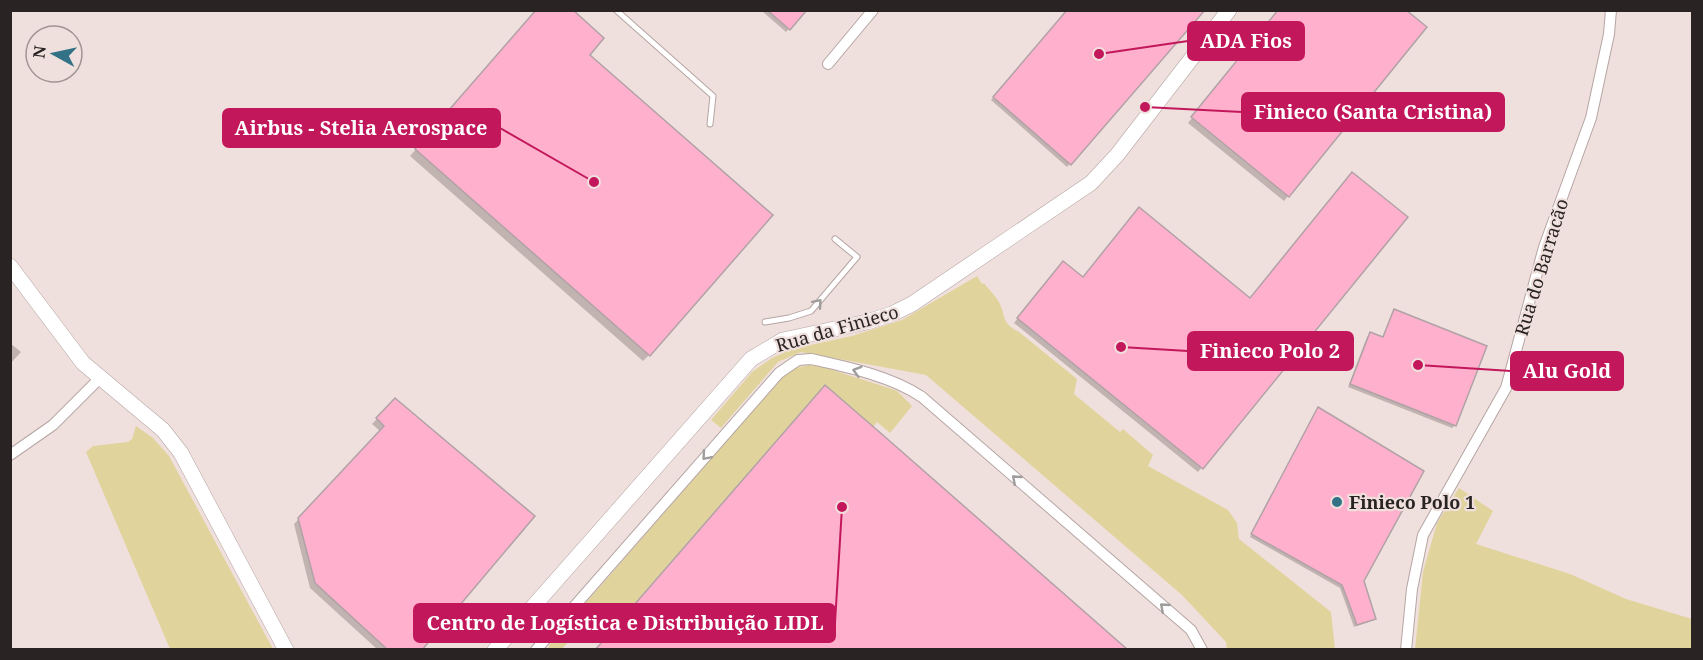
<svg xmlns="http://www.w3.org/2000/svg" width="1703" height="660" font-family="'Noto Serif',serif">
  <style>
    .green { fill: #e1d39c }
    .shadow { fill: #0003 }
    .building { fill: #feb0cc; stroke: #b0a2a6; stroke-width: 1.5 }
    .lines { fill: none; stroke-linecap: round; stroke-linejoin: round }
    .lane-casing { stroke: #b5a5a3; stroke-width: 7 }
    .street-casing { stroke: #b5a5a3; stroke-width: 12 }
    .secondary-casing { stroke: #b5a5a3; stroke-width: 16 }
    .lane { stroke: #fff; stroke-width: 5 }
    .street { stroke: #fff; stroke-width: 10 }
    .secondary { stroke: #fff; stroke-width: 15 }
    .oneway { stroke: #9f9c9c }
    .poi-dot { fill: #327186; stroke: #f0e0dd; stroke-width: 2 }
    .labels { text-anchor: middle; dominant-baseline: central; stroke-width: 4.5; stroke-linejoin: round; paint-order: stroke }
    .street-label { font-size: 18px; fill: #292423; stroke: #f0e0dd }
    .poi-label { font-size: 18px; font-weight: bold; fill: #292423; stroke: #f0e0dd; text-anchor: start }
    .leader { fill: none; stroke: #c2185b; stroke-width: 2 }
    .callout-dot { fill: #c2185b; stroke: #f0e0dd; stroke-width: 2 }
    .callout { fill: #c2185b; stroke: #c2185b; stroke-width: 2 }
    .callout-label { font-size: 20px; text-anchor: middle; font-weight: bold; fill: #fff }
  </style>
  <rect width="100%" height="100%" fill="#f0e0dd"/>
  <!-- green -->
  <path class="green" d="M977,276L982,284L984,283C989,290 997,297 1000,304C1006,319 1002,323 1019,332L1077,379L1074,394L1120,432L1123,429L1153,455L1148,466L1228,510L1237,523L1239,539L1331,612L1335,649H1227L1226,642L1182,595L926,375L801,352L778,362L721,428L711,420L752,372L772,358L792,349L852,336L902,320Z
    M809,365L826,368L889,388L897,391L912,406L890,433L877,422L873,427L825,385L607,635L589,618L562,649L547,650L550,644L783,376L790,369Z
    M136,426L153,438L169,456L273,649H170L86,452L93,446L128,442L132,439Z
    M1459,488L1493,511L1476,544L1570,574L1626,599L1692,619V649H1415L1423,572L1437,523Z"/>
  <!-- shadow -->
  <path class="shadow" d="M537,10L588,55L649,355L643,361L410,156Z
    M761,10H805L786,32Z
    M1069,10H1203L1067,167L991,100Z
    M1278,10L1288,196L1284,201L1188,123Z
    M1405,217L1198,472L1014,323L1059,267L1082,279L1250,300Z
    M1394,311L1455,425L1452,428L1348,387L1367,337L1370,334L1382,338Z
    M10,343L21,352L10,364Z
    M395,400L420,650H378L310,588L294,524L381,432L372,424Z
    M1316,412L1374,618L1371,621L1354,627L1340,588L1250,537Z"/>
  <!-- building -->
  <path class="building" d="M536,10H573L604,38L590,55L773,215L650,356L415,149Z
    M767,10H807L790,30Z
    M1067,10H1205L1071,165L993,97Z
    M1278,10H1406L1427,27L1289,197L1191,117Z
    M1352,172L1408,217L1203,469L1017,318L1063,261L1083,277L1139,207L1250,298Z
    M1394,309L1487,346L1456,426L1350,384L1370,332L1383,337Z
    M825,385L884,436L1128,650H595Z
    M395,398L535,516L422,650H388L315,583L298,518L384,426L376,418Z
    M1318,407L1424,471L1364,581L1376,619L1357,625L1342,585L1251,534Z"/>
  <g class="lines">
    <!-- lane casing -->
    <g class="lane-casing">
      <path id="lane" d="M616,10L713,96L710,124
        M765,322L789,318L811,311L857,257L835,239"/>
    </g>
    <!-- street casing -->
    <g class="street-casing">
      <path id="street" d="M828,64L873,10
        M10,455L53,425L100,378
        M536,650L779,373L798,360L811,359C847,367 891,376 922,397L1191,630L1202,650
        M1406,650L1412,589L1423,535L1506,388L1544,247L1591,118L1609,34L1611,10"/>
    </g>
    <!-- secondary casing -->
    <g class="secondary-casing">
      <path id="secondary" d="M10,266L83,363L163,430L181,453L286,650
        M495,650L751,359L783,340L867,322L892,314L912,304L1091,183L1117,155L1229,10"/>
    </g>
    <!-- lane -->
    <use href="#lane" class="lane"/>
    <!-- street -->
    <use href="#street" class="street"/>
    <!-- secondary -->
    <use href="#secondary" class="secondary"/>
  </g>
  <!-- one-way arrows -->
  <defs><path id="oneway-chevron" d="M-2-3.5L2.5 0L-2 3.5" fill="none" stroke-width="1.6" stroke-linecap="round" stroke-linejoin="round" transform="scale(1.5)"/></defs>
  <g class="oneway">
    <use href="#oneway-chevron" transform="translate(818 303) rotate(-49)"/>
    <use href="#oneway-chevron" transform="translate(857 371) rotate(-164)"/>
    <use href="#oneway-chevron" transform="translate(706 456) rotate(131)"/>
    <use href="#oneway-chevron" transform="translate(1016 479) rotate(-139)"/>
    <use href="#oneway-chevron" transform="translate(1164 607) rotate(-139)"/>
  </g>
  <!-- markers -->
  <circle class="poi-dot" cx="1337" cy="502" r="6"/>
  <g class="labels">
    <!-- street labels -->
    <g class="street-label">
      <text transform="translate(1541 267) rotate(-73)">Rua do Barracão</text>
      <text transform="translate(837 328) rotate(-16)">Rua da Finieco</text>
    </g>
    <!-- poi labels -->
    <g class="poi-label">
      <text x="1349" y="502">Finieco Polo 1</text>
    </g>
  </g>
  <!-- callouts -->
  <path class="leader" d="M1099 54L1188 41M1145 107L1242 112M594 182L500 128M1121 347L1188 351M1418 365L1511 371M842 507L835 623"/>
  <g class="callout-dot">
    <circle cx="1099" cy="54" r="6"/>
    <circle cx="1145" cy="107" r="6"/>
    <circle cx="594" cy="182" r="6"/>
    <circle cx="1121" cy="347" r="6"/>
    <circle cx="1418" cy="365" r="6"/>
    <circle cx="842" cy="507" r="6"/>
  </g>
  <g class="callout">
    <rect x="1188" y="22" width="116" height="38" rx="6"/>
    <rect x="1242" y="93" width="262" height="38" rx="6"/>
    <rect x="223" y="109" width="277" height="38" rx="6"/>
    <rect x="1188" y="332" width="165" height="38" rx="6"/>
    <rect x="1511" y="352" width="112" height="38" rx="6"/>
    <rect x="414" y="604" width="421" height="38" rx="6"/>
  </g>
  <g class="callout-label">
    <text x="1246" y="48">ADA Fios</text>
    <text x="1373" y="119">Finieco (Santa Cristina)</text>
    <text x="361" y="135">Airbus - Stelia Aerospace</text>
    <text x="1270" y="358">Finieco Polo 2</text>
    <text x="1567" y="378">Alu Gold</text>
    <text x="625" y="630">Centro de Logística e Distribuição LIDL</text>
  </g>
  <!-- border -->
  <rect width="1703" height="660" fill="none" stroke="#292423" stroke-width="24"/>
  <!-- north arrow -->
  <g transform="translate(54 54) rotate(278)"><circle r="28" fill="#f0e0dd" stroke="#a09593" stroke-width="1.5"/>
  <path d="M0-4.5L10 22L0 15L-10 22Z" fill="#327186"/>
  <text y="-9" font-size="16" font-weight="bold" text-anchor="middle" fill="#292423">N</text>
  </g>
</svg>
